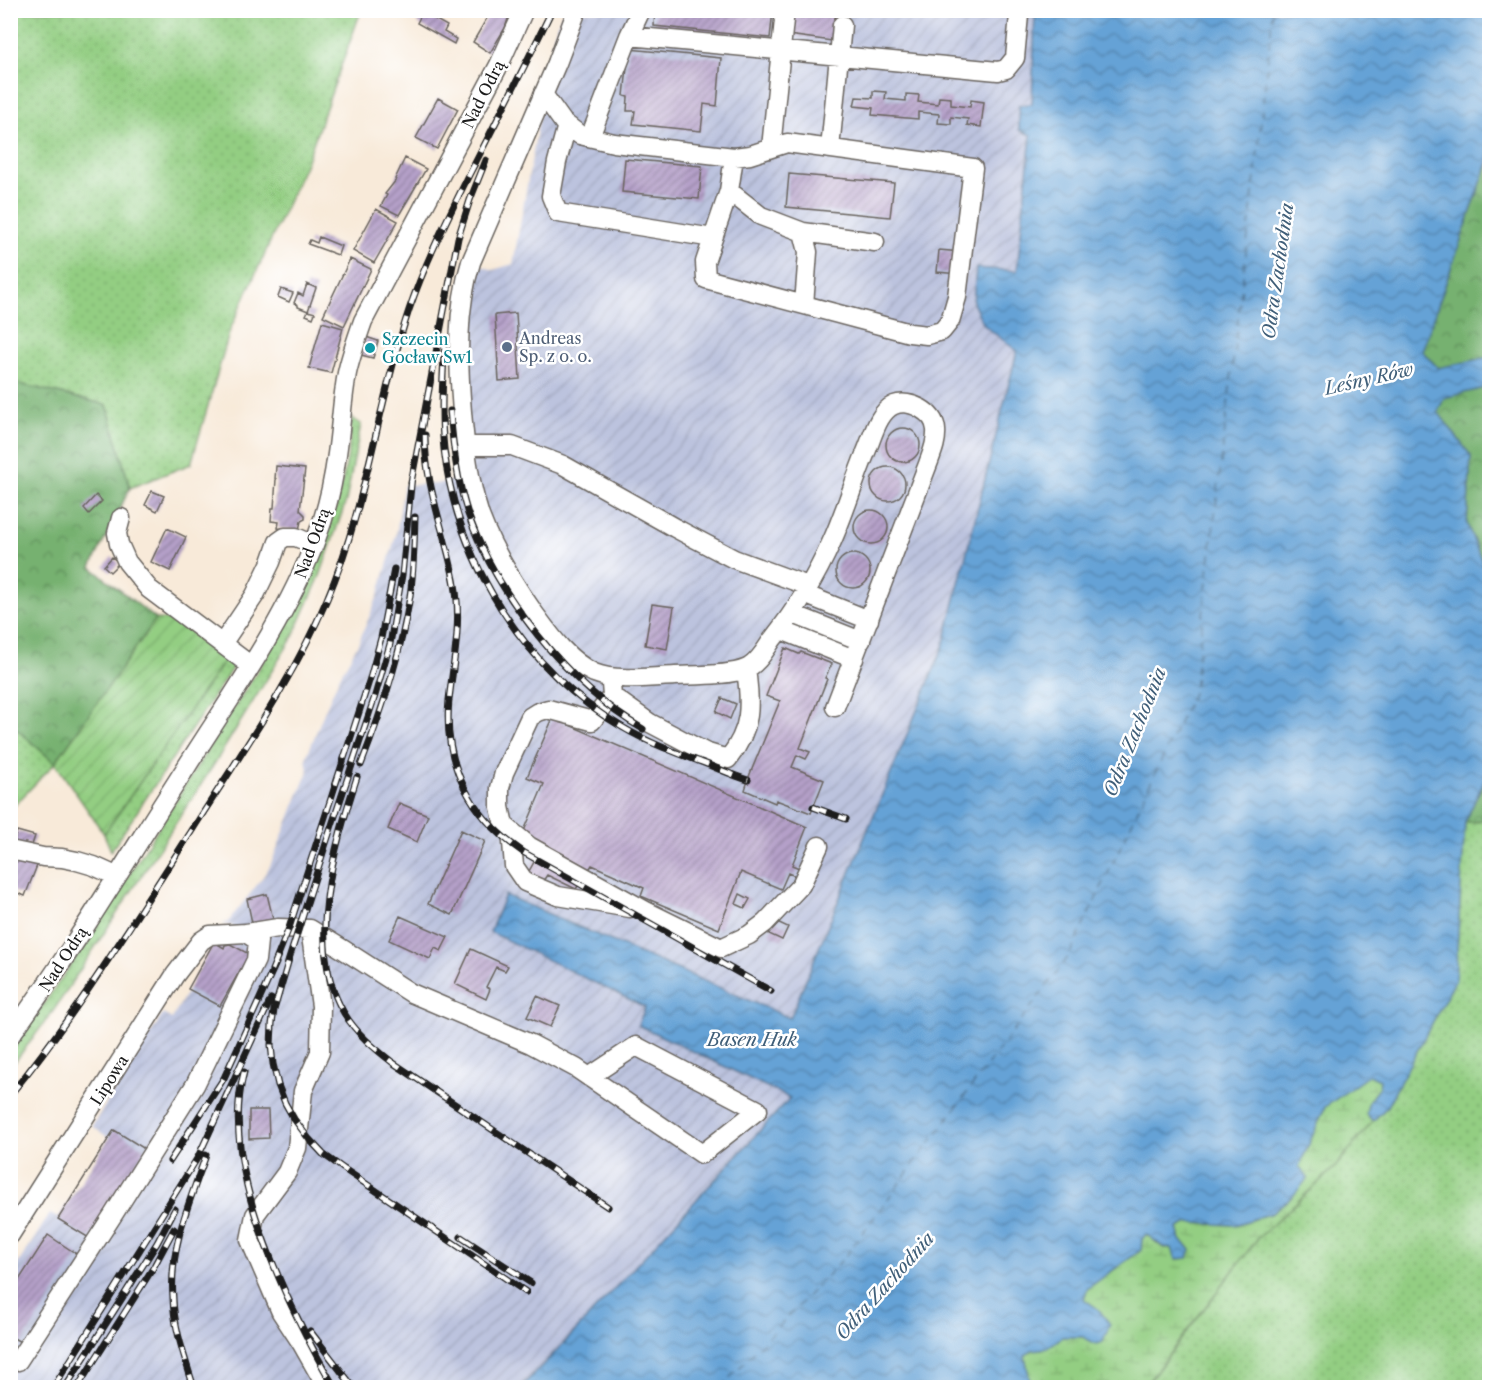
<svg xmlns="http://www.w3.org/2000/svg" width="1500" height="1398" font-family="'Libre Caslon Text',serif">
  <style>
    .industrial { fill: url(#industrial-furrows) }
    .grass { fill: url(#grass-dots); stroke: #58754f; stroke-width: 1.5 }
    .forest { fill: url(#forest-crowns); stroke: #496646; stroke-width: 1.5 }
    .wetland { fill: url(#wetland-marsh); stroke: #58754f; stroke-width: 1.5 }
    .garden { fill: url(#garden-furrows); stroke: #58754f; stroke-width: 1.5 }
    .water { fill: url(#water-waves); stroke: #405f79; stroke-width: 1.5 }
    .lines { fill: none; stroke-linecap: round; stroke-linejoin: round }
    .ferry { stroke: #405f79; stroke-width: 1.5; stroke-dasharray: 8 6; stroke-linecap: butt }
    .building { fill: url(#building-hatch) }
    .minor-casing { stroke: #69645e; stroke-width: 21 }
    .minor { stroke: #fff; stroke-width: 18 }
    .rail-casing { stroke: #1c1c1c; stroke-width: 7 }
    .rail { stroke: #fff; stroke-width: 4.5; stroke-dasharray: 14; stroke-linecap: butt }
    .service-dot { fill: #5c6f8a; stroke: #fff; stroke-width: 2 }
    .culture-dot { fill: #0f9aa8; stroke: #fff; stroke-width: 2 }
    .labels { text-anchor: middle; dominant-baseline: central; stroke-width: 5; stroke-linejoin: round; paint-order: stroke }
    .street-label { font-size: 16px; fill: #1c1c1c; stroke: #fff }
    .service-label { font-size: 16px; fill: #4e5e75; stroke: #fff; text-anchor: start }
    .culture-label { font-size: 16px; fill: #0d838f; stroke: #fff; text-anchor: start }
    .water-label { font-size: 18px; font-style: italic; fill: #405f79; stroke: #fff }
  </style>
  <defs>
    <pattern id="industrial-furrows" width="10" height="10" patternUnits="userSpaceOnUse" patternTransform="scale(1.5)"><rect width="10" height="10" fill="#bcc3de"/><path d="M-1 1l2-2M0 10L10 0M9 11l2-2" fill="none" stroke="#a1a7be"/></pattern>
    <pattern id="grass-dots" width="8" height="8" patternUnits="userSpaceOnUse" patternTransform="scale(1.5)"><rect width="8" height="8" fill="#93ce82"/><path d="M2 2h.1M6 6h.1" fill="none" stroke="#7eb070" stroke-width="1.8" stroke-linecap="round"/></pattern>
    <pattern id="forest-crowns" width="20" height="18" patternUnits="userSpaceOnUse" patternTransform="scale(1.5)"><rect width="20" height="18" fill="#76b170"/><path d="M2 6a3 3 0 1 1 6 0M12 15a3 3 0 1 1 6 0" fill="none" stroke="#608f5b"/></pattern>
    <pattern id="wetland-marsh" width="20" height="14" patternUnits="userSpaceOnUse" patternTransform="scale(1.5)"><rect width="20" height="14" fill="#93ce82"/><path d="M1 5h8M5 5V1M11 12h8M15 12V8" fill="none" stroke="#7eb070"/></pattern>
    <pattern id="garden-furrows" width="10" height="10" patternUnits="userSpaceOnUse" patternTransform="scale(1.5)"><rect width="10" height="10" fill="#93ce82"/><path d="M-1 1l2-2M0 10L10 0M9 11l2-2" fill="none" stroke="#7eb070"/></pattern>
    <pattern id="water-waves" width="16" height="10" patternUnits="userSpaceOnUse" patternTransform="scale(1.5)"><rect width="16" height="10" fill="#65a2d6"/><path d="M0 5q4-4 8 0t8 0" fill="none" stroke="#5283ad"/></pattern>
    <pattern id="building-hatch" width="6" height="6" patternUnits="userSpaceOnUse" patternTransform="scale(1.5)"><rect width="6" height="6" fill="#b5a0c9"/><path d="M-1 1l2-2M0 6l6-6M5 7l2-2" fill="none" stroke="#9282a2"/></pattern>
  </defs>
  <rect width="100%" height="100%" fill="#fff"/>
  <filter id="ink" filterUnits="userSpaceOnUse"><feTurbulence type="fractalNoise" baseFrequency=".0167" numOctaves="2"/><feDisplacementMap in="SourceGraphic" scale="12" xChannelSelector="R" yChannelSelector="G"/><feConvolveMatrix kernelMatrix="1 2 1 2 8 2 1 2 1" color-interpolation-filters="sRGB"/></filter>
  <filter id="wash" filterUnits="userSpaceOnUse"><feTurbulence type="fractalNoise" baseFrequency=".008" numOctaves="4" result="noise"/><feDisplacementMap in="SourceGraphic" scale="24" xChannelSelector="R" yChannelSelector="G"/><feGaussianBlur stdDeviation="1.35" result="paint"/><feColorMatrix in="noise" values="0 0 0 0 0 0 0 0 0 0 0 0 0 0 0 0 0 1.4 0 .05"/><feComposite in="paint" operator="in"/></filter>
  <g filter="url(#wash)">
    <rect width="100%" height="100%" fill="#f8ead9"/>
    <!-- industrial -->
    <path class="industrial" d="M563,11H1035L1032,104L1020,105L1031,135L1017,271L984,325L1017,351L943,647L790,1018L505,895L490,931L645,1007L639,1025L790,1098L568,1339L521,1387H11L10,1276L50,1214L58,1218L109,1138L92,1126L163,1014L172,1019L214,942L224,947L225,945L230,944L233,926L222,924L228,922L260,881L270,866L308,771L306,758L325,710L340,676L358,644L379,593L396,535L404,485L436,484L463,478L464,259L493,270L513,264L554,34Z"/>
    <!-- grass -->
    <path class="grass" d="M11,11H361L306,163L230,330L191,464L130,488L107,405L11,382Z
      M352,418L361,424L346,501L320,576L293,637L213,766L54,1010L11,1067V1051L86,943L290,619C315,568 337,515 347,459C350,445 350,431 352,418Z
      M226,658L235,664L111,851L104,834Z
      M11,724L55,763L11,809Z
      M1489,821V1387L1144,1388L1258,1238L1336,1166L1373,1121L1386,1108L1455,981L1465,822Z"/>
    <!-- forest -->
    <path class="forest" d="M1489,160V579L1467,524L1471,456L1437,412L1451,381L1422,351Z
      M11,382L107,405L130,488L91,567L156,619L55,763L11,724Z
      M1489,770V821L1465,822Z"/>
    <!-- wetland -->
    <path class="wetland" d="M1369,1075L1380,1080L1379,1087L1369,1101L1366,1114L1373,1121L1336,1166L1258,1238L1144,1387H1031L1025,1356L1032,1350L1047,1348L1062,1337H1083L1096,1343L1098,1309L1084,1299L1087,1289L1141,1250L1142,1239L1146,1234L1163,1248H1172L1176,1259L1187,1258L1191,1249L1181,1240L1178,1228L1188,1223L1235,1225L1272,1213L1293,1196L1299,1167L1325,1107Z"/>
    <!-- garden -->
    <path class="garden" d="M156,619L185,621L226,658L104,834L55,763Z"/>
    <!-- water -->
    <path class="water" d="M1035,11H1489V160L1422,351L1438,368L1489,357V387L1444,398L1438,412L1471,456L1467,524L1489,579V770L1465,822L1455,981L1386,1108L1373,1121L1366,1114L1369,1101L1379,1087L1380,1080L1369,1075L1325,1107L1299,1167L1308,1178L1293,1196L1272,1213L1235,1225L1188,1223L1178,1228L1181,1240L1191,1249L1188,1258L1176,1259L1172,1248L1163,1247L1146,1234L1142,1239L1141,1250L1087,1289L1084,1299L1098,1309L1110,1324L1103,1342L1096,1344L1083,1337H1062L1047,1348L1032,1350L1025,1356L1031,1387H521L568,1339L790,1098L638,1025L645,1007L490,932L505,895L790,1018L943,647L1017,351L984,325L973,303L976,268L1017,271L1031,135L1019,130V105L1032,104Z"/>
    <g class="lines">
      <!-- ferry -->
      <path class="ferry" d="M720,1388L843,1259L1069,956L1194,691L1256,168L1273,10"/>
    </g>
    <g id="blocks">
      <!-- building -->
      <path class="building" d="M406,10H431L429,16L447,26L444,32L456,39L454,44L417,23L421,15Z
        M488,10H511L505,28L490,53L473,42L487,18L486,17Z
        M655,10H773L770,38L654,26Z
        M791,10H836L832,41L788,35Z
        M629,49L721,58L717,106L704,104L701,131L633,124L635,111H627L628,97L624,96Z
        M873,91L886,92L885,99L906,101V94L919,95L918,102L938,104L939,97L951,98V105L970,107L971,100L984,102L981,127L967,125L968,119L951,117V124L938,123L939,114L918,112V119L872,115L873,108L854,106L856,97L873,98Z
        M438,98L458,109L437,149L416,138Z
        M405,158L426,169L399,215L381,206L387,195L385,194L396,180L395,179Z
        M625,159L702,166L699,199L622,192Z
        M789,174L894,183L890,217L786,207Z
        M376,209L398,221L374,263L353,251Z
        M319,237L341,246L338,255L308,244L310,240L317,243Z
        M939,250L961,252L959,274L937,272Z
        M350,259L371,269L344,326L323,316Z
        M307,284L316,288L308,311L315,313L313,318L306,315L308,311L298,307V305L294,303L298,293L303,296Z
        M281,289L293,293L289,302L278,297Z
        M516,313L520,379L499,381L495,315Z
        M322,322L343,328L331,373L309,368Z
        M366,337L378,341L373,358L361,355Z
        M886 445a17 17 0 1 1 34 0a17 17 0 1 1-34 0Z
        M276,466L305,469L300,510L305,515V519L301,521L299,530L278,528L279,522L271,521L272,508H274L276,479H275Z
        M871 484a17 17 0 1 1 34 0a17 17 0 1 1-34 0Z
        M152,491L164,496L157,511L145,505Z
        M96,495L102,501L89,514L84,508Z
        M854 527a17 17 0 1 1 34 0a17 17 0 1 1-34 0Z
        M167,528L186,537L170,571L151,562Z
        M836 571a17 17 0 1 1 34 0a17 17 0 1 1-34 0Z
        M112,557L119,563L110,572L104,566Z
        M652,604L674,607L667,649L645,645Z
        M785,648L799,654L801,652L832,664L825,678L827,679L800,748L810,752L806,759L797,755L792,767L824,780L811,813L776,800L775,803L745,790L750,774L780,701L766,696Z
        M722,698L736,704L730,719L716,712Z
        M553,718L807,827L792,865L799,868L795,876L788,873L781,889L741,872L719,929L641,896L644,888L592,865L576,889L547,875L543,881L528,873L534,862L529,833L524,831L544,784L527,777Z
        M399,803L428,815L417,842L388,829Z
        M461,830L485,841L452,915L428,904Z
        M17,831L35,836L32,845L25,843L24,846L13,843Z
        M17,855L38,863L25,896L10,890V870Z
        M267,894L273,919L252,923L247,899Z
        M740,894L750,899L745,908L736,904Z
        M400,916L448,937L441,951L435,948L430,959L389,940Z
        M775,921L788,927L782,940L769,934Z
        M214,942L224,948L225,945L230,944L249,954L220,1006L188,989Z
        M471,949L508,966L505,971L496,967L486,987L490,989L486,999L455,984Z
        M537,996L560,1006L550,1027L527,1017Z
        M249,1110H268L269,1138L249,1139Z
        M114,1130L145,1149L89,1238L58,1219Z
        M48,1235L78,1255L22,1343L10,1336V1294Z"/>
    </g>
  </g>
  <g filter="url(#ink)">
    <use href="#blocks" fill-opacity="0" stroke="#69645e" stroke-width="1.5"/>
    <g class="lines">
      <!-- minor casing -->
      <g class="minor-casing">
        <path id="minor" d="M577,10L557,63L471,262C456,310 458,362 462,412C465,447 469,482 480,516C493,551 513,583 534,613C550,635 568,661 594,673C616,682 651,677 675,676C694,675 728,676 745,669C757,665 765,650 772,640C796,610 816,577 832,541C845,512 854,481 866,452C873,436 878,412 894,405C910,399 935,412 936,430C937,442 932,453 928,464L835,707
          M629,36L998,71L1006,69L1015,58L1019,15
          M543,94L563,122L580,135L614,143L734,157L750,155L787,143L973,168L957,297L950,321L942,331L927,335L910,333L706,279L705,262L729,191L734,157
          M567,125L557,162L551,196L558,213L713,238
          M590,137L629,36L641,10
          M771,148L785,10
          M830,149L842,25
          M729,191L761,216L803,232L875,242
          M803,232L808,252L804,305
          M465,446H512L563,465L675,528L734,559L808,586
          M121,518L117,533L119,544L127,562L149,589L250,665
          M804,594L869,620
          M793,614L861,641
          M781,630L854,659
          M222,644L255,595L271,562L278,542L285,537H296L314,545
          M611,684L612,696L650,723L705,752L728,759C752,729 751,705 746,669
          M612,696L592,721L548,709L538,712L530,717L504,773L500,788V807L504,825L529,846L646,911L721,948L749,935L765,923L801,885L819,846
          M511,831L514,866L525,882L558,896L630,908
          M10,850L43,857L62,858L77,861L94,866L116,876
          M310,929L321,1006L320,1052L303,1091L297,1148L287,1172L255,1215L250,1240L281,1312L302,1344L327,1388
          M246,933L278,928L310,929L344,950L411,993L531,1044L576,1068L702,1154L758,1110L636,1046L589,1077
          M10,1036C74,949 129,856 187,766C232,695 285,621 315,542C326,514 333,484 337,454C341,427 342,400 347,373C351,355 357,338 363,321L499,65L524,10
          M10,1235L175,975L201,941L210,935L246,933L258,941L256,960L195,1085L113,1215L18,1361"/>
      </g>
      <!-- minor -->
      <use href="#minor" class="minor"/>
      <!-- rail casing -->
      <g class="rail-casing">
        <path id="rail" d="M445,339C443,376 440,412 444,449C457,561 524,670 622,727C647,742 674,752 701,762C717,768 732,775 748,780
          M450,411C453,445 457,481 468,514C496,594 569,687 643,729
          M425,435C425,491 448,537 456,591C461,627 453,664 449,700C443,764 470,816 523,852L771,991
          M412,476L402,575L390,644L374,699L329,834L289,959L274,1010L272,1024L271,1045L273,1064L278,1085L285,1103L294,1119L309,1139L323,1154L344,1169L526,1292
          M411,483L458,238L470,200L486,160
          M361,765C382,711 401,653 410,596C414,570 414,544 415,517
          M357,777C335,845 304,947 344,1013C356,1033 374,1048 392,1062L608,1207
          M813,807L846,819
          M272,970L289,928L371,675L381,638L394,569
          M244,1072C225,1144 257,1229 286,1294C301,1326 316,1357 335,1388
          M10,1095C78,1012 133,921 191,832C239,756 292,682 327,599C367,506 377,405 409,310C425,263 447,219 469,175C497,120 525,66 552,10
          M170,1161L224,1078L276,963
          M461,1237L531,1283
          M310,1331L354,1388
          M53,1388L198,1157L271,999
          M65,1388L157,1243L175,1209
          M77,1388L153,1268L174,1229
          M194,1388C185,1358 174,1329 173,1298C169,1248 190,1201 206,1155"/>
      </g>
      <!-- rail -->
      <use href="#rail" class="rail"/>
    </g>
  </g>
  <!-- markers -->
  <circle class="service-dot" cx="507" cy="347" r="6"/>
  <circle class="culture-dot" cx="370" cy="348" r="6"/>
  <g class="labels">
    <!-- street labels -->
    <g class="street-label">
      <text transform="translate(483 94) rotate(-63)">Nad Odrą</text>
      <text transform="translate(312 543) rotate(-70)">Nad Odrą</text>
      <text transform="translate(63 959) rotate(-57)">Nad Odrą</text>
      <text transform="translate(109 1080) rotate(-58)">Lipowa</text>
    </g>
    <!-- service labels -->
    <g class="service-label">
      <text x="519" y="338">Andreas<tspan x="519" dy="18">Sp. z o. o.</tspan></text>
    </g>
    <!-- culture labels -->
    <g class="culture-label">
      <text x="382" y="339">Szczecin<tspan x="382" dy="18">Gocław Sw1</tspan></text>
    </g>
    <!-- water labels -->
    <g class="water-label">
      <text transform="translate(1278 271) rotate(-82)">Odra Zachodnia</text>
      <text transform="translate(1369 379) rotate(-13)">Leśny Rów</text>
      <text transform="translate(1135 732) rotate(-68)">Odra Zachodnia</text>
      <text x="752" y="1040">Basen Huk</text>
      <text transform="translate(885 1286) rotate(-48)">Odra Zachodnia</text>
    </g>
  </g>
  <!-- margin -->
  <rect width="1500" height="1398" fill="none" stroke="#fff" stroke-width="36"/>
</svg>
